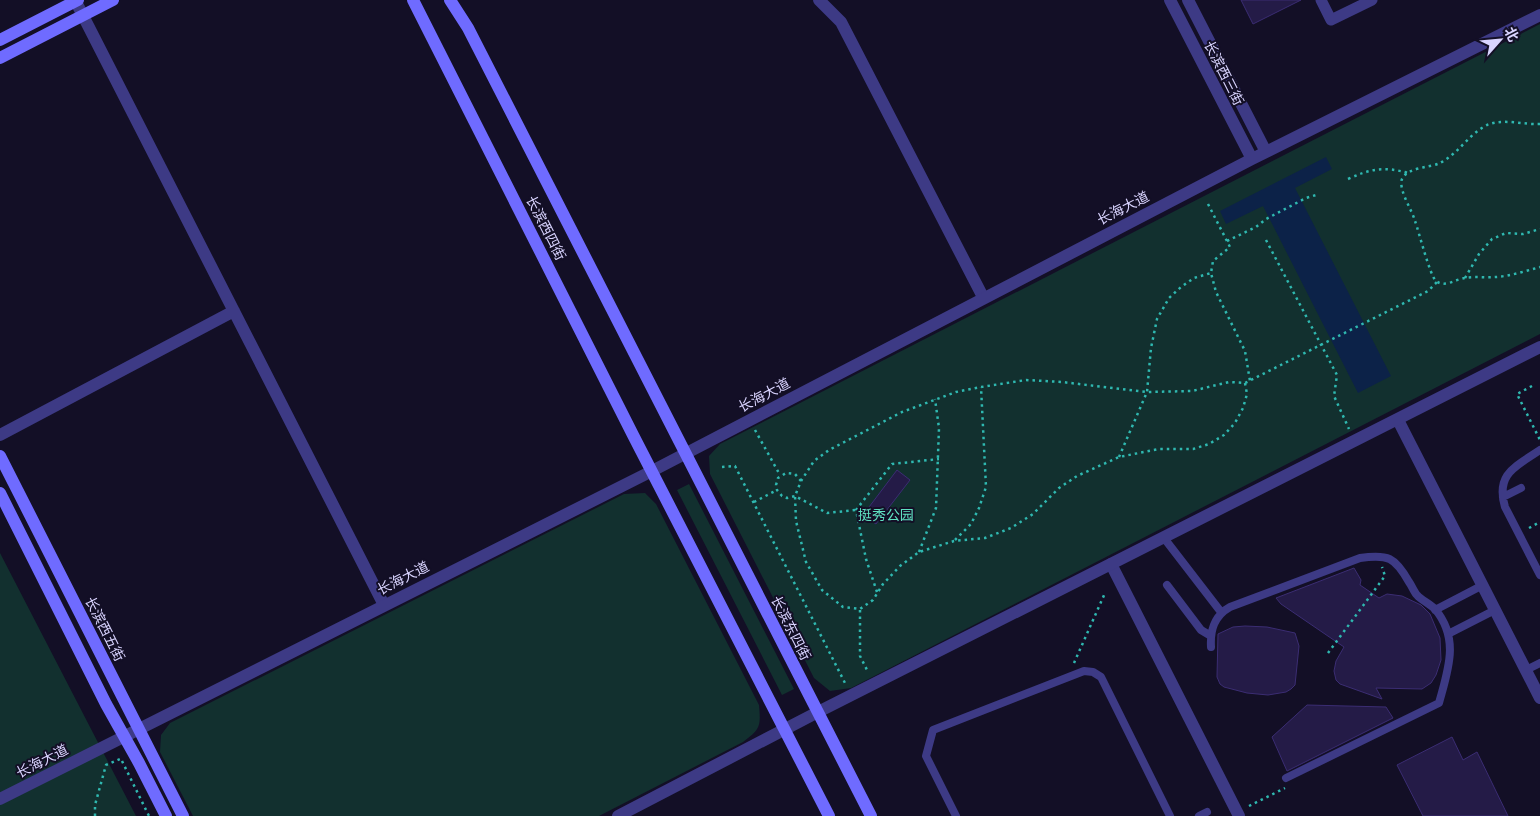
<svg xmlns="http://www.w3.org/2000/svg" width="1540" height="816" font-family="Montserrat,'Noto Sans SC',sans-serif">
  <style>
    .green { fill: #12302f }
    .water { fill: #0c2248 }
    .building { fill: #241b47; stroke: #3b2d73 }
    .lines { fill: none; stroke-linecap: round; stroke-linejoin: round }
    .path { stroke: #2fb8b0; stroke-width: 2.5; stroke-dasharray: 2.5 4; stroke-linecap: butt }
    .service { stroke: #3d3a85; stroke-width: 8 }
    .pedestrian { stroke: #3d3a85; stroke-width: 11 }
    .minor { stroke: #3d3a85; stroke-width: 12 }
    .tertiary { stroke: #3d3a85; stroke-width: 12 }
    .secondary { stroke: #6f6bff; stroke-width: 12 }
    .labels { text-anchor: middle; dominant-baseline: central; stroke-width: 4; stroke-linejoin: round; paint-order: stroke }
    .street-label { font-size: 14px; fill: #d9d4ff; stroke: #130f26 }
    .park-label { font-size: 14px; fill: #5fe0c0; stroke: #130f26 }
  </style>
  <rect width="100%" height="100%" fill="#130f26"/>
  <!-- green -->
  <path class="green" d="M1540,24V334L851,688L830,691L814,678L710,474L709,456L720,444Z
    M689,484L794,689L782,695L677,490Z
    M645,493L656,504L759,705C761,727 760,729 743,742L599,816H193L160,752L161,735L170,723L624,494Z
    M0,553L136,816H0Z"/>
  <!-- water -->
  <path class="water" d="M1326,157L1332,169L1295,188L1391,376L1358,393L1263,206L1226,224L1220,211Z"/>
  <!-- building -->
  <path class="building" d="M1241,0H1301L1253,24Z
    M897,470L910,480L876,524L863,515Z
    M1354,568L1361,580L1360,585L1379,598L1387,594L1402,596L1421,605L1430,614L1440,638L1441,660L1436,675L1431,683L1422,689L1376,688L1382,699L1340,684L1336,680L1334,671L1336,661L1344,647L1281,604L1276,598Z
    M1245,626L1267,627L1295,633L1299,646L1295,685L1291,689L1286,692L1268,695L1247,693L1224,687L1220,684L1217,677L1218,634L1233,627Z
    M1307,705L1386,707L1393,718L1287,771L1272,737Z
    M1452,737L1463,760L1477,752L1508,816H1423L1397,765Z"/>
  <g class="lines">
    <!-- path -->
    <path class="path" d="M1540,124C1524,125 1503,118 1487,125C1469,134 1458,154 1440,163C1429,168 1408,167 1402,179C1398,189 1412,210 1415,221C1419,232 1430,276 1436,281C1445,288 1456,279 1465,278C1475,276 1486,278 1496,277C1510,276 1526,271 1540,267
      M1348,179C1370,169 1384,166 1408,173
      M1208,204L1230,247L1213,261L1211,273L1216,292L1245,351L1250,381
      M1266,240L1337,375L1334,396L1349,429
      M1227,241L1256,227L1266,219L1306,198L1316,195
      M1465,278L1479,254L1492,239L1506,233L1523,234L1540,229
      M1245,383L1247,394L1243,408L1235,423L1224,435L1209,444L1193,449H1159L1119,457L1077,476L1059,488L1033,514L1011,528L985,538L954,541L919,552L900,566L883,584L873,600L860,609L843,607L822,590L806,562L796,521L795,496L801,481L814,461L829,450L902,412L956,392L981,387L1026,380L1062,382L1147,392L1192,391L1229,382L1245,383L1428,291L1437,282
      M1532,386L1517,394L1540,440
      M755,430L780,475
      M1119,457L1147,392L1151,348L1157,319L1169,298L1181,287L1194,278L1211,273
      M722,467L735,466L845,683
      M801,481L795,474L786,473L778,478L776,485L777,490L782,496L787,498L795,496L827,513L856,510
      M754,502L777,490
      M1529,528L1540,522
      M955,540L971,524L979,508L986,487L981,387
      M919,552L936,508L939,428L935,399
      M877,592L866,559L856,510L892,464L939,459
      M860,610V656L868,672
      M1328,653L1385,576L1382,567
      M1074,663L1105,593
      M122,761L149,816
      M1249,806L1285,788
      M95,816V805L106,765L120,759"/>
    <!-- service -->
    <path class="service" d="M1540,450C1517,466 1495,473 1505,507L1540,575
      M1503,497L1521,488
      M1164,538L1221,612
      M1167,585L1201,630L1211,636
      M1435,610L1483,585
      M1448,634L1495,610
      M1211,647C1210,630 1214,616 1230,607L1360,558C1388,554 1395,557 1409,582C1412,586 1414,592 1417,595C1421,600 1429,603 1435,609C1460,639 1448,670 1439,703L1286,778
      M1526,670L1540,663
      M956,816L926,756L933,730L1084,671L1093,672L1101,677L1170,816
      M1199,816L1207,812"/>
    <!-- pedestrian -->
    <path class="pedestrian" d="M1321,0L1331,20L1372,0"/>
    <!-- minor -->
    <path class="minor" d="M75,0L384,605
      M819,0L841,22L983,297
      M1398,420L1540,698
      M0,435L234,311
      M1111,564L1239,816"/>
    <!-- tertiary -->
    <path class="tertiary" d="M1170,0L1252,159
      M1188,0L1266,152
      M0,799L652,471L1252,159L1540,15
      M618,816L818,712L1540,347"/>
    <!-- secondary -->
    <path class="secondary" d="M413,0L633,435L829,816
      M450,0L468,28L871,816
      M0,40L78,0
      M0,58L113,0
      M0,456L183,816
      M0,493L106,704L139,763L166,816"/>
  </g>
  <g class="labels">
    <!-- street labels -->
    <g class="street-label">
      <text transform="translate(1224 73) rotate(63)">长滨西三街</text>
      <text transform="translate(1123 208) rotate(-27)">长海大道</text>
      <text transform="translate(546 228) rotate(63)">长滨西四街</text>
      <text transform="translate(764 395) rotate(-28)">长海大道</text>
      <text transform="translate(403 578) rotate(-27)">长海大道</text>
      <text transform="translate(791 628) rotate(63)">长滨东四街</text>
      <text transform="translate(105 629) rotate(63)">长滨西五街</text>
      <text transform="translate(42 761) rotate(-27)">长海大道</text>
    </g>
    <!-- park labels -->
    <g class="park-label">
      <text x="886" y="515">挺秀公园</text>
    </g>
  </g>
  <!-- north arrow -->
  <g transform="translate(1500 40) rotate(63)" stroke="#130f26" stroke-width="4" paint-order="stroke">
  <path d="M0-4L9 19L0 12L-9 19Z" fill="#d9d4ff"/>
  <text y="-8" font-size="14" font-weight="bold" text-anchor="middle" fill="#d9d4ff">北</text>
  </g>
</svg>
